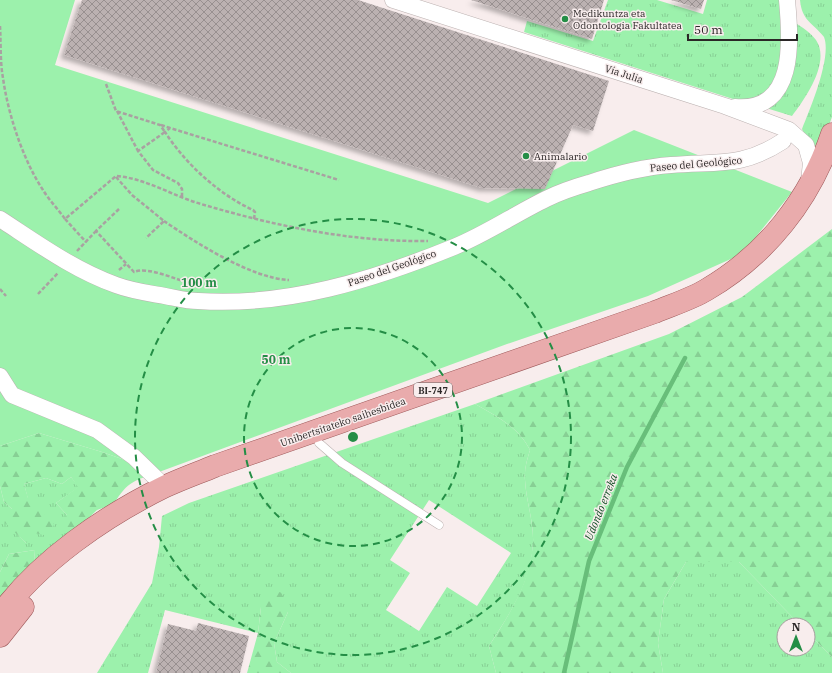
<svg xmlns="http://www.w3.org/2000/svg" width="832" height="673" font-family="'IBM Plex Serif',serif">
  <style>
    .grass { fill: url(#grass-tufts); fill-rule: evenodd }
    .forest { fill: url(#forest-firs) }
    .green { fill: #9cf1ac }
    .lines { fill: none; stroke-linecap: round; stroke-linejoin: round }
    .stream { stroke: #68be7a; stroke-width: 4.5 }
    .building { fill: url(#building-cross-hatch); filter: url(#shadow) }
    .lane-casing { stroke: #bbb1b0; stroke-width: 9 }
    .street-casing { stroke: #bbb1b0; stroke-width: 17 }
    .primary-casing { stroke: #9d5859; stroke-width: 23 }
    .path { stroke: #a9a1a1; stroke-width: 2.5; stroke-dasharray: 4 2; stroke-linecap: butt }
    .lane { stroke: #fff; stroke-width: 8 }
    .street { stroke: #fff; stroke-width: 16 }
    .primary { stroke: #e9abac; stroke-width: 22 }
    .ring { fill: none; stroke: #248e46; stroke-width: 2; stroke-dasharray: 7 5 }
    .poi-dot { fill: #248e46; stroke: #f8eded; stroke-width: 1.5 }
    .labels { text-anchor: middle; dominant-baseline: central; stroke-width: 3; stroke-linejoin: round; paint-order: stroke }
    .shield { fill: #f8eded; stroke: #686262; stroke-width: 1 }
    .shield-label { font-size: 9px; font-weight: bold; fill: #2b2727 }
    .poi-label { font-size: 10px; fill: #2b2727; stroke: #f8eded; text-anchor: start }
    .street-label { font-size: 10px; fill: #2b2727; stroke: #f8eded }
    .water-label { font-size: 11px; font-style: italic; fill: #0f4e23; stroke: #f8eded }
    .centre { fill: #248e46; stroke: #f8eded; stroke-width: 2 }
    .ring-label { font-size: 12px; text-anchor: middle; font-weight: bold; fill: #248e46; stroke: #f8eded; stroke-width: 3; stroke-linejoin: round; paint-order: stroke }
  </style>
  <defs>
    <pattern id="grass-tufts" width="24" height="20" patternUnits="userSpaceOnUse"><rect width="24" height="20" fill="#9cf1ac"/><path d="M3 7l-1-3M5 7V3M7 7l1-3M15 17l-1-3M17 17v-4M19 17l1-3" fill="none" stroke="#87cf94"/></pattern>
    <pattern id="forest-firs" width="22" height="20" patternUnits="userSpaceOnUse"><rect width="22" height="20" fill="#9cf1ac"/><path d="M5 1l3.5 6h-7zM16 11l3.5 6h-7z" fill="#87cf94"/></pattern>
    <pattern id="building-cross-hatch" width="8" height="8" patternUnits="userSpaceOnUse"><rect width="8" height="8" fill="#bbb1b1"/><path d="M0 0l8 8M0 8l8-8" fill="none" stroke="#989090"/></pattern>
    <filter id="shadow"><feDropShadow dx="-3.5" dy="3.5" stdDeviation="2" flood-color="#0004"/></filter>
  </defs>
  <rect width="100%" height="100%" fill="#f8eded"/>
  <!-- grass -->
  <path class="grass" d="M608,0H657L703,14L707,0H784L783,63L770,92L744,102L733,99L524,32L527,21L593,41Z
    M800,0H832V117L816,160L802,129C810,109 832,57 824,37C812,22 802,21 800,0Z
    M794,22C802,27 811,33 816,40C831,62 805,99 792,116L766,108L780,98L787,87Z
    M475,404C496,416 519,427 530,450C527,460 524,469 525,480C526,501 534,522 533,543C531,583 510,613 489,646L496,673H291L277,662L274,643L288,612L261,607L258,633L165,610L148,673H97L152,583L159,547L162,516L189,503ZM429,500L511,553L477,606L447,587L419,631L386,610L410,573L390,560Z
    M71,477L79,487L56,503L67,515L76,530L34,563L35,550L9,554L0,572V486L4,502L12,509L17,534L26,543L28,499L24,484L46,478L62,484Z
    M686,562H739L800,625H784V649H808V633L832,657V673H663L658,643L664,599Z"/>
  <!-- forest -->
  <path class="forest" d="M832,229V657L808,633V625H800L739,562H686L664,599L658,643L663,673H496L489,646C510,613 530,583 533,543C534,522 526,501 525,480C524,469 527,460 530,450C519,427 496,416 475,404L669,334L742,297Z
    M39,433L102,452L159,472C135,481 128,480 114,504L97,510L76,530L67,528V515L56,503L78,487L71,477L62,484L46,478L24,484L28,498H42L39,508L54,524L49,536L34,533L26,543L4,522L12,509L4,502L0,486V446Z
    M35,550L34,563L0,602V572L9,554Z
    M268,588L282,593L288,612L274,643L277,662L291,673H247L258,633L261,607Z"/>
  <!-- green -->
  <path class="green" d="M0,0H75L55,65L488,203L634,130L792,192L742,254L648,296L507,344L159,472L102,452L39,433L0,446Z"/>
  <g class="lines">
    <!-- stream -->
    <path class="stream" d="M564,673L589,561L627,467L685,358"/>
  </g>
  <!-- building -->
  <path class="building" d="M82,0H358L609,81L593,131L573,125L545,189L482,188L64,55Z
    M471,0H604L592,39Z
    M671,0H704L701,9Z
    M198,623L249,636L240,673H156L168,624L196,631Z"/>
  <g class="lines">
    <!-- lane casing -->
    <g class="lane-casing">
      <path id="lane" d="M319,443L342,463L439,525"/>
    </g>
    <!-- street casing -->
    <g class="street-casing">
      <path id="street" d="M393,0L725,106L789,130L806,145L811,163L809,181
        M735,107C796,112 791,42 787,0
        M0,219C37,243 74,270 116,285C132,291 148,293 165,296C176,298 187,301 198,301C286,307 373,280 454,247C486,234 515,214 546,199C560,192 575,187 589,183C616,174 643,167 671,165C717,161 742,168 783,141
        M0,376L12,395L97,430L134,457L165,487"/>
    </g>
    <!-- primary casing -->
    <g class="primary-casing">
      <path id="primary" d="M0,615C39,561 105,516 164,487C181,479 198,473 215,466L655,312C672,305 691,299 706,290C766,255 810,200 832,134
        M0,636L23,607"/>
    </g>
    <!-- path -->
    <path class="path" d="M0,26C1,43 0,62 3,78C8,114 23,160 43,190C49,200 58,209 65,219L116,176C145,178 173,196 201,204C275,226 351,242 428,241
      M106,84L116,111L160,125L165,132L138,151L153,170L178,183L182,189V198
      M117,111L138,151
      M161,125L170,128
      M116,177L132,195L164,221L146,238
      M119,209L96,231L134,272C148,266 177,280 192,284
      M65,219L86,242
      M254,219L255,212L253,210C218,194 185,163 165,132L170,128L339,180
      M164,221C195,242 250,278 289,280
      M77,251L96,231
      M119,270L126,264
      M0,289L6,296
      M38,294L58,273"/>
    <!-- lane -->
    <use href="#lane" class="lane"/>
    <!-- street -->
    <use href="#street" class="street"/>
    <!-- primary -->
    <use href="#primary" class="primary"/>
  </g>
  <!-- distance rings -->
  <g class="ring">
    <circle cx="353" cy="437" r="109"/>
    <circle cx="353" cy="437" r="218"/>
  </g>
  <!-- markers -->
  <g class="poi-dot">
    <circle cx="565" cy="19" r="4"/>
    <circle cx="526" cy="156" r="4"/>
  </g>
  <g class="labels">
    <!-- shield labels -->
    <rect class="shield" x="414" y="383" width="38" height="14" rx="3"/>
    <g class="shield-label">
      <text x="433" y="390">BI-747</text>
    </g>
    <!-- poi labels -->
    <g class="poi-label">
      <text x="573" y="13">Medikuntza eta<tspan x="573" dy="12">Odontologia Fakultatea</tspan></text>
      <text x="534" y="156">Animalario</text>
    </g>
    <!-- street labels -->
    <g class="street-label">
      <text transform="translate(624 74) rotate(18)">Vía Julia</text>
      <text transform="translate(696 164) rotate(-5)">Paseo del Geológico</text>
      <text transform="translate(392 268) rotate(-19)">Paseo del Geológico</text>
      <text transform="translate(343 422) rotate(-19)">Unibertsitateko saihesbidea</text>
    </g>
    <!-- water labels -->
    <g class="water-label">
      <text transform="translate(601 507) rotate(-68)">Udondo erreka</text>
    </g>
  </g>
  <circle cx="353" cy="437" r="6" class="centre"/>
  <g class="ring-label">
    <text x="199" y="287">100 m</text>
    <text x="276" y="364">50 m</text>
  </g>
  <!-- north arrow -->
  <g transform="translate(796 637)"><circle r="19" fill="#f8eded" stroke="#a69e9e"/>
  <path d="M0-3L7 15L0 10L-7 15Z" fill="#248e46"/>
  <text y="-6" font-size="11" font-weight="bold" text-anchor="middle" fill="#2b2727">N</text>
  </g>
  <!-- scale -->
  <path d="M688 34v6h109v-6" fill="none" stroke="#2b2727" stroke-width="2"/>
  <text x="694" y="34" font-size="12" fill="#2b2727" stroke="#f8eded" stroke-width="3" paint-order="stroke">50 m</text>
</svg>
